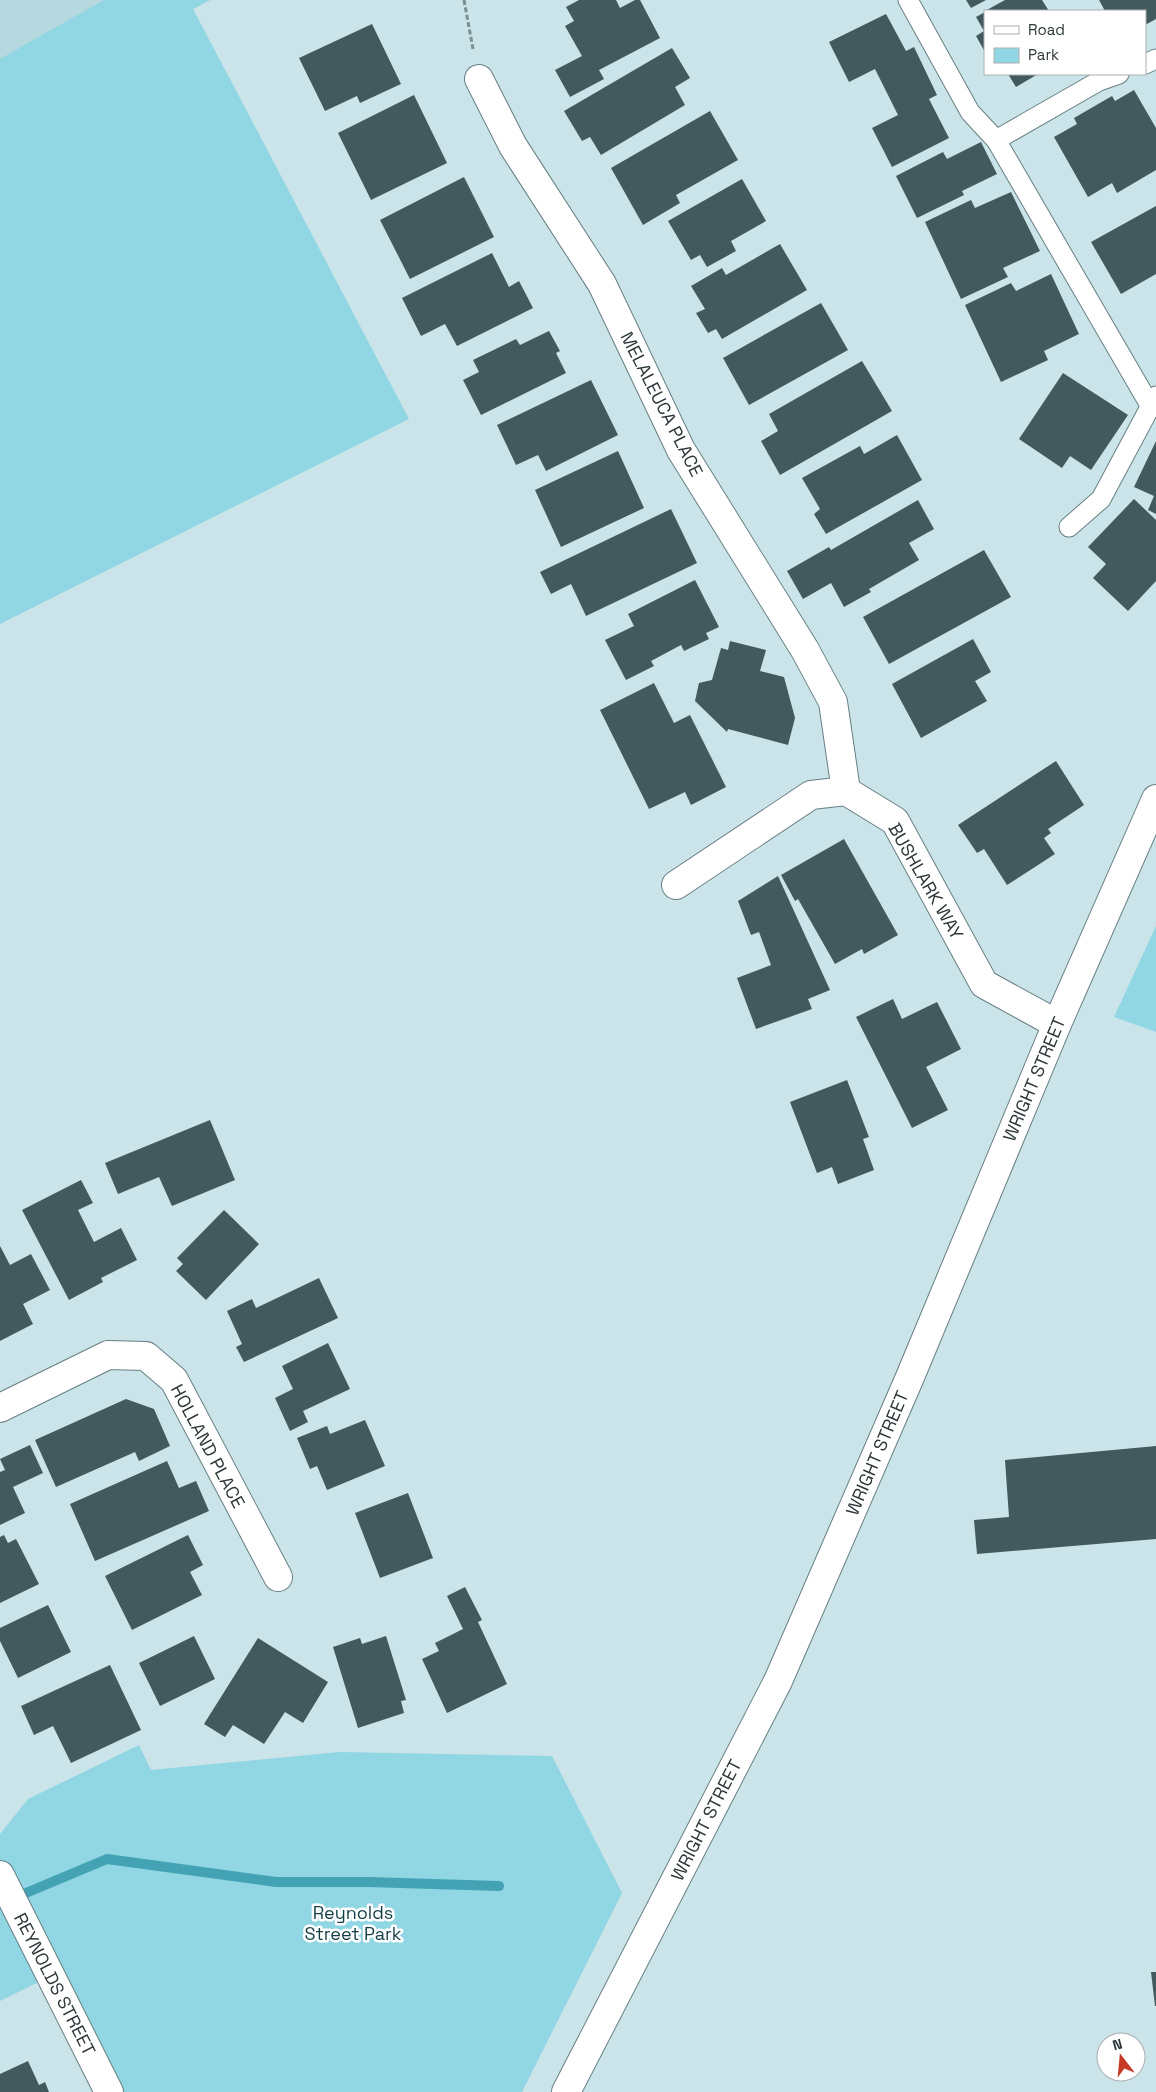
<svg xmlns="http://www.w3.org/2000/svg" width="1156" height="2092" font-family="'Space Grotesk',sans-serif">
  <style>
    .built { fill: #b6d8df }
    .green { fill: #90d6e3 }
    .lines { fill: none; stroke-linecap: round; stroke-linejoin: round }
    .stream { stroke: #43a3b4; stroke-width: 10 }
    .building { fill: #42595d }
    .lane-casing { stroke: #677f84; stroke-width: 21 }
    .street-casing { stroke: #677f84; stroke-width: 30 }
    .secondary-casing { stroke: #677f84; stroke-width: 30 }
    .path { stroke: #7c8e92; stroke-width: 3; stroke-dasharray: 5 2.5; stroke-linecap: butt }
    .lane { stroke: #fff; stroke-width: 19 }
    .street { stroke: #fff; stroke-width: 28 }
    .secondary { stroke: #fff; stroke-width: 28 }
    .labels { text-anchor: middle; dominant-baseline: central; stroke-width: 5; stroke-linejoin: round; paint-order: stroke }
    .street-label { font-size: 18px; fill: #2d3739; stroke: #fff }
    .park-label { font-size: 18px; fill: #123e46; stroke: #fff }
  </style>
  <rect width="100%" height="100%" fill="#cae4e9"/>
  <!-- built -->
  <path class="built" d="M0,0H210L0,112Z"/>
  <!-- green -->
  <path class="green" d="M104,0H210L193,9L409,419L0,624V59Z
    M1156,926V1032L1114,1017Z
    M139,1745L151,1770L339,1752L552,1756L622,1893L522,2092H109L51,1976L0,2001V1834L28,1799Z"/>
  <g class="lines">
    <!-- stream -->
    <path class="stream" d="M14,1898L107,1859L276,1882H368L499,1886"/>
  </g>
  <!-- building -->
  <path class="building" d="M579,0H616L620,8L635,0H640L660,38L599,70L604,79L570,97L555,70L582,56L565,26L574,21L566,7Z
    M966,0H986L971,8Z
    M1005,0H1042L1049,11H985Z
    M1099,0H1156V19L1145,25V11H1105Z
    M985,12V52L976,36L984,31L976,17Z
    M886,14L906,51L914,47L937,95L929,99L949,138L892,167L872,128L898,115L875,69L849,82L829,42Z
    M372,24L401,84L360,103L357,96L325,111L299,58Z
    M672,48L690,78L675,87L685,105L601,155L590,137L582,141L564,111Z
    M1008,74H1038L1016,87Z
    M1134,90L1156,128V170L1117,193L1112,183L1088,197L1054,137L1077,124L1074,118L1112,96L1115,101Z
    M414,95L447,163L371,200L338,133Z
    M710,111L738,160L676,195L680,203L643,225L611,168Z
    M981,142L997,174L962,191L964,195L917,218L896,176L943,152L947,159Z
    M464,177L494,237L410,279L380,220Z
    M742,179L766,221L731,241L736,251L707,267L700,255L691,260L668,221Z
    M1011,192L1040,251L1003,268L1008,277L961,299L925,222L971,200L975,208Z
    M1156,206V274L1121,294L1091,242Z
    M780,244L807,290L722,339L716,329L708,333L696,313L705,309L691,286L722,268L726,275Z
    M492,253L509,287L519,281L533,308L457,346L445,324L421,336L402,298Z
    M1051,274L1079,334L1044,351L1048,360L1001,382L965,305L1011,283L1016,291Z
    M821,303L848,350L749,405L723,358Z
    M549,331L560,351L556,353L566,373L481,415L463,380L479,372L473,360L516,339L520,345Z
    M862,361L892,411L780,475L761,441L778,431L769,414Z
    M1063,373L1128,415L1091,470L1070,456L1062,468L1019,439Z
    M591,380L618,435L546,471L538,455L516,465L497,425Z
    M897,435L922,480L826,534L814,514L820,509L802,478L860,446L864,454Z
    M1156,441V514L1148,510L1154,496L1134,487Z
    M618,451L644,508L561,547L535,490Z
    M1134,499L1156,520V581L1128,611L1093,578L1106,564L1088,547Z
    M918,500L934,529L909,543L919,560L869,589L871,592L844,607L831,583L803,599L787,571L829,547L831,550Z
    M671,509L697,563L586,616L571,584L551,594L540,572Z
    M984,550L1011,597L889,664L863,617Z
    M695,580L719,627L706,633L709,639L684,651L681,645L651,661L654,666L626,680L605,640L634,626L628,614Z
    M973,639L991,672L975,681L987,701L921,738L892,684Z
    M730,641L766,650L760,671L784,677L795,718L788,745L728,729L727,732L695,701L699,683L712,680L721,648L728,650Z
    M654,683L674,723L690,715L726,787L691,805L685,792L649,809L600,710Z
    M1056,761L1084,805L1048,829L1051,833L1044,838L1055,854L1007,885L984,849L977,853L958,825Z
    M844,839L898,935L864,954L862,949L835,964L798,899L795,901L781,875Z
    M778,876L830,990L808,999L812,1009L756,1029L737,978L771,965L759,932L751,935L738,901Z
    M893,999L902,1019L937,1002L961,1049L926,1067L948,1110L912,1128L856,1017Z
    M847,1080L869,1137L863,1139L874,1170L838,1184L832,1167L817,1173L790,1102Z
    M210,1120L235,1180L172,1206L159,1177L118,1194L105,1163Z
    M81,1180L93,1203L78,1210L94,1242L121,1228L137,1260L101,1278L103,1282L69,1300L22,1210Z
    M224,1210L259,1244L206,1300L176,1271L183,1264L177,1258Z
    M0,1246L10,1265L31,1254L50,1290L23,1304L33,1324L0,1341Z
    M319,1278L338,1318L244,1362L236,1347L242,1344L227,1311L252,1299L256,1308Z
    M328,1343L350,1389L303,1411L308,1422L290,1431L275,1398L293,1389L282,1366Z
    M126,1399L154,1409L170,1446L139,1461L135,1452L56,1487L35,1440Z
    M365,1420L385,1466L327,1490L317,1466L310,1469L297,1438L327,1426L330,1434Z
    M30,1445L43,1473L13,1487L25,1513L0,1525V1472L5,1470L0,1459Z
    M1156,1446V1539L977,1554L974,1520L1009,1517L1005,1460Z
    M167,1461L179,1488L196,1481L209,1511L95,1561L70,1504Z
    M408,1493L433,1558L380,1578L355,1513Z
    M4,1535L8,1543L16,1539L39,1584L0,1603V1537Z
    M188,1535L203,1565L190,1572L202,1595L132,1630L105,1576Z
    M465,1587L482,1620L478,1622L507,1684L447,1713L422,1659L439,1651L435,1643L463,1629L447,1596Z
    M48,1605L71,1652L18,1678L0,1641V1628Z
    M194,1636L215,1679L160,1706L139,1663Z
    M386,1636L406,1700L401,1701L404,1713L358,1728L333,1647L360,1638L362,1644Z
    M258,1638L328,1682L303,1723L285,1712L264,1744L233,1725L225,1737L204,1724Z
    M110,1665L141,1730L71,1763L53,1726L34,1735L21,1706Z
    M1151,1972H1156V2006H1155Z
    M28,2061L39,2085L45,2082L49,2092H0V2074Z"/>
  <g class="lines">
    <!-- lane casing -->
    <g class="lane-casing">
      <path id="lane" d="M908,0L970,112L996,140L1151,407
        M1145,64L1156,59
        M996,140L1099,81L1119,74
        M1069,527L1101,499L1156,396"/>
    </g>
    <!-- street casing -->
    <g class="street-casing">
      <path id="street" d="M479,79L513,146L602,284L681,450L805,650L833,702L846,791
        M676,885L811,795L846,791L895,821L984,984L1057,1024
        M0,1408L108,1355L146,1356L174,1380L278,1577
        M0,1875L109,2092"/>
    </g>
    <!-- secondary casing -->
    <g class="secondary-casing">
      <path id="secondary" d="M566,2092L778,1681L910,1377L1057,1024L1156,799"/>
    </g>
    <!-- path -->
    <path class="path" d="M464,0L473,49"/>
    <!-- lane -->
    <use href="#lane" class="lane"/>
    <!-- street -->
    <use href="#street" class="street"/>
    <!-- secondary -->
    <use href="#secondary" class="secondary"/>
  </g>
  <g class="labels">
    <!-- street labels -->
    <g class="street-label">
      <text transform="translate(662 404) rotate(63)">MELALEUCA PLACE</text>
      <text transform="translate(926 881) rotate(60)">BUSHLARK WAY</text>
      <text transform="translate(1034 1079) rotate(-67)">WRIGHT STREET</text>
      <text transform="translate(208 1446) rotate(62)">HOLLAND PLACE</text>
      <text transform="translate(877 1453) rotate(-67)">WRIGHT STREET</text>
      <text transform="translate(706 1820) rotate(-63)">WRIGHT STREET</text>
      <text transform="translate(55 1984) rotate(63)">REYNOLDS STREET</text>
    </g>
    <!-- park labels -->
    <g class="park-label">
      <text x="353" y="1912">Reynolds<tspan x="353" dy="21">Street Park</tspan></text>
    </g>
  </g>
  <!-- legend -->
  <rect x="984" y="10" width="162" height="65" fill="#ffffff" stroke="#abafb0"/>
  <rect x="994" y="26" width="25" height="8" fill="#ffffff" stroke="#abafb0"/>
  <text x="1028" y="35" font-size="15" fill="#2d3739">Road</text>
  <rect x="994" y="48" width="25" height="15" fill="#90d6e3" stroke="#abafb0"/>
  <text x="1028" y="60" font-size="15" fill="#2d3739">Park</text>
  <!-- north arrow -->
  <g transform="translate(1121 2057) rotate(344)"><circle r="24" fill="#ffffff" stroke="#abafb0"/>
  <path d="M0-4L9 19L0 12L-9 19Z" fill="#c53926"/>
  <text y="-8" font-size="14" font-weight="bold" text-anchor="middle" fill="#2d3739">N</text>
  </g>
</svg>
